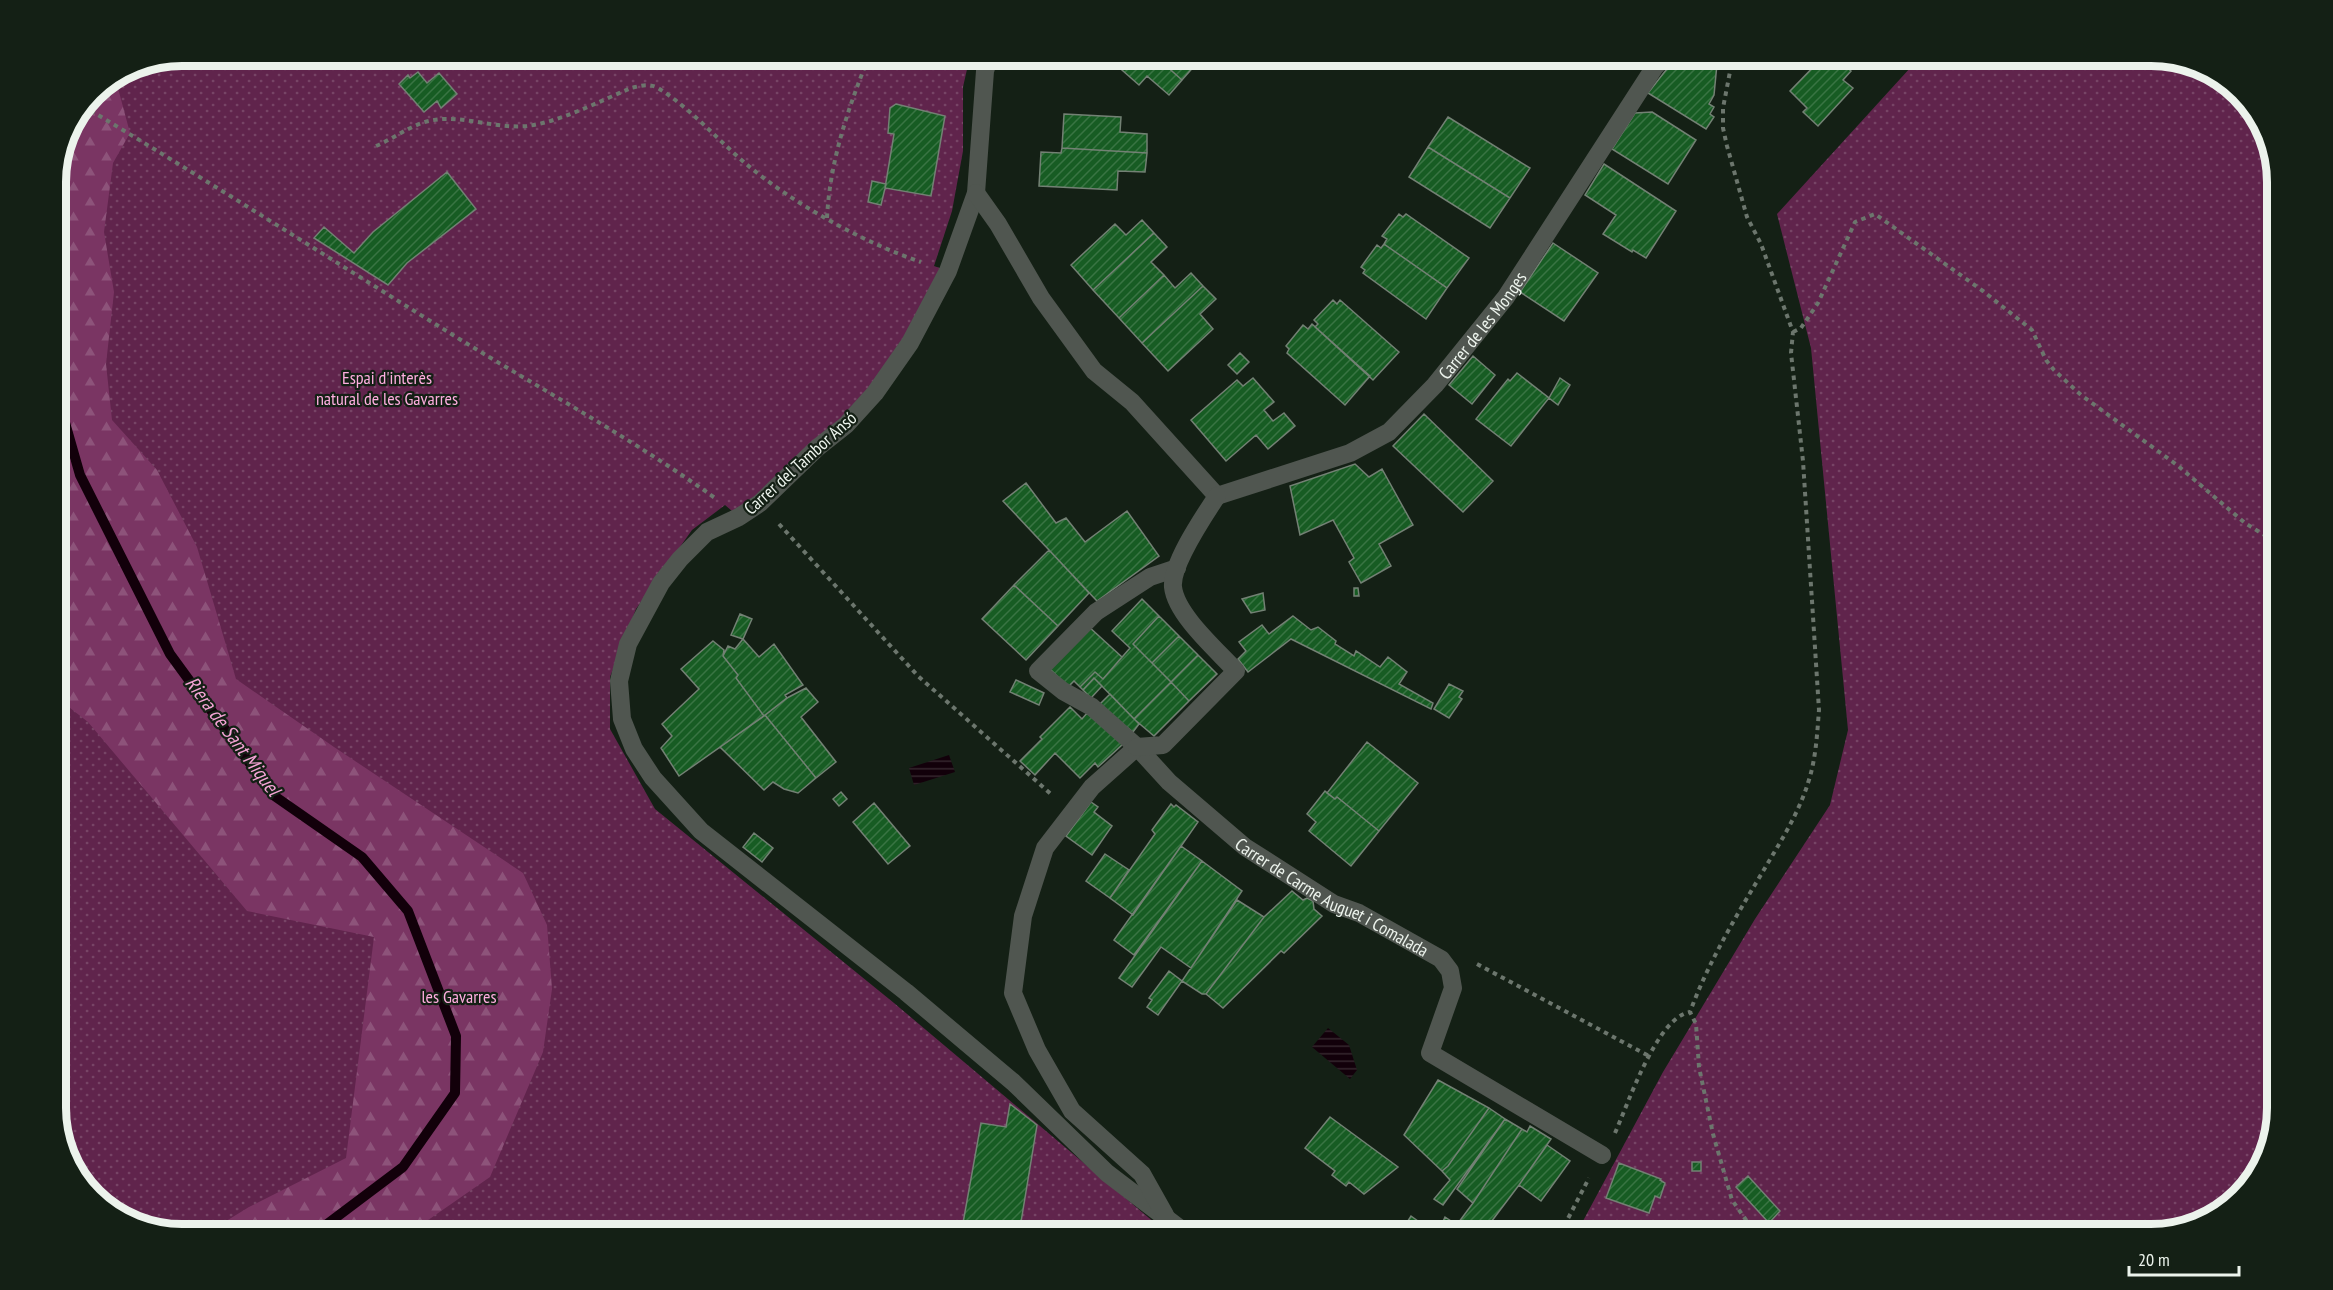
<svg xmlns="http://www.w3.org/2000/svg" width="2333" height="1290" font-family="'PT Sans Narrow',sans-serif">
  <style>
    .grass { fill: url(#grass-dots) }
    .forest { fill: url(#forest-firs) }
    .water { fill: url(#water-rules) }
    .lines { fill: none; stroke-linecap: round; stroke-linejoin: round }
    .stream { stroke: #12000a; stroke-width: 10 }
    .building { fill: url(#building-hatch); stroke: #738174; stroke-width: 1.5 }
    .path { stroke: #6c766d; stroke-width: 4; stroke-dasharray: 4.5 4.5; stroke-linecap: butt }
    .street { stroke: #505650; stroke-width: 18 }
    .labels { text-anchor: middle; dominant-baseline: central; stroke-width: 4.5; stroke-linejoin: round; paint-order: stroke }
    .street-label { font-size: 18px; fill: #ecf3ec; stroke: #142015 }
    .park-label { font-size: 18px; fill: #ffaee0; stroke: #142015 }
    .water-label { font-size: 20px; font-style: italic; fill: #f5a4d6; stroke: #142015 }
    .rim { fill: none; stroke: #ecf3ec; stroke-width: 8 }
  </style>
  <defs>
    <pattern id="grass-dots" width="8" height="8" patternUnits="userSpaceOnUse" patternTransform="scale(1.5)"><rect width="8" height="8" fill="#60244c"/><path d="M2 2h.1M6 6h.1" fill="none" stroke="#746" stroke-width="1.8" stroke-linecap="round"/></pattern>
    <pattern id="forest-firs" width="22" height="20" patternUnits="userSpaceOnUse" patternTransform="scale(1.5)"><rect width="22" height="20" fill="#7a3563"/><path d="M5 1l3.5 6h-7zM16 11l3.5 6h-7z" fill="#8d537a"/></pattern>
    <pattern id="water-rules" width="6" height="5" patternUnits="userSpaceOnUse" patternTransform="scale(1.5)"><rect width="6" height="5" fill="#12000a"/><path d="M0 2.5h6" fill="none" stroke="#35262e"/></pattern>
    <pattern id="building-hatch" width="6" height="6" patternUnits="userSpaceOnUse" patternTransform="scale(1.5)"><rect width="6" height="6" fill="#175c23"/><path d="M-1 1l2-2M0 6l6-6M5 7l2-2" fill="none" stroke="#397443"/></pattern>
  </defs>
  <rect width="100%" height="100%" fill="#142015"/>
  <!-- grass -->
  <path class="grass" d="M182,56H970L963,87V151L952,211L934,266L948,271L875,393L739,517L725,505L692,530L636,609L610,677V729L655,809L894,1003L1168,1234H182L119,1218L73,1172L56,1116V174L65,133L93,92L134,65Z
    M1921,56H2151L2214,72L2256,112L2277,174V1109L2261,1171L2215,1217L2152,1234H1576L1663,1072L1755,919L1830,805L1848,730L1811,348L1777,214Z"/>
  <!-- forest -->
  <path class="forest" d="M115,77L130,133L113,163L104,232L114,292L106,364L112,420L157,470L197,547L236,679L334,747L523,873L547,925L552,989L543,1052L490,1177L408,1234H205L249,1207L346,1158L374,937L247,911L88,722L56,697V174L65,133L93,92Z"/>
  <!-- water -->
  <path class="water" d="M949,755L955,772L914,785L909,768Z
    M1328,1028L1349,1045L1357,1070L1350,1079L1312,1047Z"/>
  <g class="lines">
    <!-- stream -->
    <path class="stream" d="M56,391L80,475L170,654L273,795L362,857L408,911L456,1036L455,1093L403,1167L314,1234"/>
  </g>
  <!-- building -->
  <path class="building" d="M892,56H908L905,62Z
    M1106,56H1155L1182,80L1169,95L1147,76L1139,85Z
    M1155,56H1185L1196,64L1182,80Z
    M1677,56H1710L1709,58L1717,64L1714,95L1709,104L1714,107L1710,114L1714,117L1706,129L1648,93Z
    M1824,56H1834L1851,71L1843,80L1853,88L1818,126L1803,112L1807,108L1790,91Z
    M1867,56H1888L1878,66Z
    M418,72L427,83L439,73L457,94L441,108L437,101L424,112L399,84L408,75L410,78Z
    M896,104L945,116L931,196L885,188L894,134L888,133L890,108Z
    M1652,112L1696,140L1668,184L1612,149L1635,113Z
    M1064,114L1121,117L1120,132L1147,134V153L1062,148Z
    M1448,117L1530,168L1510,198L1428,147Z
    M1428,147L1510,198L1490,228L1409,177Z
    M1062,148L1147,153L1145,172L1118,171L1117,190L1039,186L1041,152L1061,153Z
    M1604,164L1676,211L1646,258L1633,250L1632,252L1603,234L1616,215L1585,195Z
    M447,172L476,209L407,263L388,285L314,238L324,227L354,253L373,232Z
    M872,181L886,184L881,205L868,202Z
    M1399,214L1403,217L1406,214L1469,258L1447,288L1384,244L1387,239L1382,236Z
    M1142,220L1154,233L1093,290L1071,265L1115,224L1126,235Z
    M1154,233L1167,247L1151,262L1164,275L1119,318L1093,290Z
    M1553,243L1598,273L1564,321L1520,292Z
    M1384,244L1447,288L1426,319L1363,273L1365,270L1361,267L1377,245L1381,248Z
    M1191,273L1203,286L1142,343L1119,318L1164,275L1175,288Z
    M1203,286L1216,299L1200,314L1213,329L1168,371L1142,343Z
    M1333,300L1337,304L1340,300L1399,352L1373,380L1315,327L1318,324L1314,320Z
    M1312,324L1370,376L1345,405L1287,353L1289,349L1286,346L1303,325L1308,329Z
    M1240,353L1249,362L1237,374L1228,365Z
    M1473,356L1495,375L1472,404L1449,385Z
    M1517,373L1549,398L1511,446L1476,419L1508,379L1510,381Z
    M1253,378L1274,402L1264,410L1273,421L1284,413L1295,426L1268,449L1256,435L1226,461L1191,420L1237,380L1243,386Z
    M1560,378L1570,385L1558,405L1549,398Z
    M1424,414L1493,481L1463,512L1393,446Z
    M1355,464L1369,477L1382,469L1413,525L1379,544L1391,566L1361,583L1349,562L1354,558L1333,520L1300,535L1290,486Z
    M1026,483L1056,523L1066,518L1085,542L1127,511L1159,556L1097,601L1003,501Z
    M1049,550L1089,593L1058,626L1014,585Z
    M1014,585L1058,626L1026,660L982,619Z
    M1354,588H1358L1359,596H1354Z
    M1263,593L1265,610L1251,613L1242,599Z
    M1142,599L1159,616L1133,644L1171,682L1134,719L1094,678L1083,690L1080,687L1095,672L1103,679L1130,648L1112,631Z
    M740,614L752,619L743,639L731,635Z
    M1159,616L1179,636L1152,663L1133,644Z
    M1293,616L1311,630L1318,627L1336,641L1335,644L1354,656L1356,651L1380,667L1388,657L1407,672L1399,684L1433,703L1431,709L1291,639L1248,672L1238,659L1246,651L1239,642L1262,625L1269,634Z
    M1088,626L1122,657L1103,679L1095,672L1080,687L1074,681L1068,687L1049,668Z
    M1179,636L1198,655L1171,682L1152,663Z
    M743,639L759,657L774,644L803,685L785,695L787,698L764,716L736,678L738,675L723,656L728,646L735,649Z
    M713,641L724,650L723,656L738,675L736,678L764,716L679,776L661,748L672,736L662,724L699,689L681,669Z
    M1198,655L1217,674L1189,701L1171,682Z
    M1094,678L1102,686L1091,698L1083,690Z
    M1016,680L1044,693L1039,705L1010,692Z
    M1171,682L1189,701L1154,736L1134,719Z
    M1449,684L1463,691L1459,697L1462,699L1449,718L1434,709Z
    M806,688L818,702L801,717L836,762L816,778L765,715L787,698Z
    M1110,694L1139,724L1133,732L1099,705Z
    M1070,707L1082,719L1087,713L1123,744L1098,767L1095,763L1080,778L1055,753L1035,775L1020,761L1042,739L1040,737Z
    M765,715L816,778L798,793L784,789L773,782L764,790L720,747Z
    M1367,742L1418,783L1379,831L1337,797L1335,799L1327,793Z
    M1325,791L1335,799L1337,797L1379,831L1351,866L1309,831L1316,822L1307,814Z
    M841,792L847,799L839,806L833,799Z
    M1091,802L1098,807L1094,812L1112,826L1092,855L1066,836Z
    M874,803L910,846L888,864L853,822Z
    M1171,804L1174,807L1176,805L1198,822L1133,915L1110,898L1155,834L1152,830Z
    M754,833L773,848L762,862L743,847Z
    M1181,846L1202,861L1134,955L1114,940Z
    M1105,854L1129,870L1110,898L1086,881Z
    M1202,861L1242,891L1191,968L1161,947L1132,987L1119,978Z
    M1292,891L1303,900L1307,898L1313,901L1314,909L1322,916L1284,953L1281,951L1223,1008L1206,994L1264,917Z
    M1237,900L1264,917L1206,994H1202L1182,981Z
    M1169,971L1182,981L1158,1015L1147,1007L1152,1000L1149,998Z
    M1438,1080L1489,1108L1448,1166L1442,1171L1404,1135Z
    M1010,1104L1037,1125L1019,1234H961L981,1123L1006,1127Z
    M1489,1108L1505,1119L1443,1205L1434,1199L1450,1180L1442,1171L1448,1166Z
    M1330,1117L1398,1167L1364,1194L1349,1182L1346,1186L1332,1175L1335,1171L1305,1148Z
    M1505,1119L1522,1129L1473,1203L1457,1189Z
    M1530,1126L1551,1139L1519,1185L1482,1234H1450L1473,1203L1522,1129L1527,1132Z
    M1547,1145L1570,1161L1541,1201L1519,1185Z
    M1692,1162H1701V1171H1692Z
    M1619,1163L1661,1179L1660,1180L1665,1183L1660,1198L1655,1196L1649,1213L1606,1198Z
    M1748,1176L1780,1211L1769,1223L1736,1187Z
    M1411,1216L1422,1224L1416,1234H1408L1402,1230Z
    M1445,1217L1457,1225L1450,1234L1440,1228Z
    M1298,1227L1308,1234H1298L1294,1232Z"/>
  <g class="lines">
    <!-- path -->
    <path class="path" d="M1733,56L1723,108V128L1727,146L1747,217L1761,244L1793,332L1791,353L1803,461L1819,710C1817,735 1816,759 1808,783C1798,815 1779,844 1762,873C1735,918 1708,963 1690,1012L1696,1024L1699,1067L1713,1134L1732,1200L1753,1230L1760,1234
      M83,106C210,182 335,262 461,340C546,392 634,440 715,498
      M376,146C395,138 413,123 434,120C463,115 495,129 527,126C560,122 600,101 631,88C640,86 649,83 658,88C690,108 716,138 745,163C792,203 862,242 921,262
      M827,218C830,160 848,109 869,56
      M1793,332L1801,328L1818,303L1855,222L1875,214L1983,291L2032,330L2046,360L2054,370L2081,395L2177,465L2245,523L2277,543
      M779,524L918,676L1052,795
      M1477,964L1649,1056
      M1615,1133C1628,1104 1657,1017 1690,1012
      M1560,1234L1589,1178"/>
    <!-- street -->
    <g class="street">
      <path d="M990,56L985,71L976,193L948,271L910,343L875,393L846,425L817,448L760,503L739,517L707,532L680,559L661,583L628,644L619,681L622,719L634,749L653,778L701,831L906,992L1013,1082L1107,1173L1187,1234"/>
      <path d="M976,193L998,224L1041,298L1094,371L1132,402L1217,496"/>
      <path id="s1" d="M1217,496L1350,453L1389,432L1435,385L1506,297L1654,68L1665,56"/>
      <path id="s2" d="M1177,568L1150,577L1096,612L1038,671L1063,691L1092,707L1137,747L1169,782L1245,847L1334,904L1359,913L1441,959L1450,971L1453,988L1430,1053L1602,1155"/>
      <path d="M1137,747L1092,787L1045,848L1023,916L1013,993L1037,1050L1072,1111L1142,1174L1165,1215"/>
      <path d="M1137,747L1163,745L1236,671C1218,651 1176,615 1173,587C1171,564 1204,516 1217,496"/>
    </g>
  </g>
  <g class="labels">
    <!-- street labels -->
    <g class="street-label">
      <text stroke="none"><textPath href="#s1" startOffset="326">Carrer de les Monges</textPath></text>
      <text transform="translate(800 463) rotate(-42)">Carrer del Tambor Ansó</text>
      <text stroke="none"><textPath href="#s2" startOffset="549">Carrer de Carme Auguet i Comalada</textPath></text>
    </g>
    <!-- park labels -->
    <g class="park-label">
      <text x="387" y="377">Espai d'interès<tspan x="387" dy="21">natural de les Gavarres</tspan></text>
      <text x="459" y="996">les Gavarres</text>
    </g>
    <!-- water labels -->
    <g class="water-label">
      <text transform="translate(233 736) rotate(53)">Riera de Sant Miquel</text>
    </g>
  </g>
  <!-- crop -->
  <path d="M0 0H2333V1290H0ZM182 66H2151A116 116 0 0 1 2267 182V1108A116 116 0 0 1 2151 1224H182A116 116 0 0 1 66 1108V182A116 116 0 0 1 182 66Z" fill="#142015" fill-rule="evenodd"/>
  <path class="rim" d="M182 66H2151A116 116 0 0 1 2267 182V1108A116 116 0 0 1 2151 1224H182A116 116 0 0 1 66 1108V182A116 116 0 0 1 182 66Z"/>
  <!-- scale -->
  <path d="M2129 1266v9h110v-9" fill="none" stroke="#ecf3ec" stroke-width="3"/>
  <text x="2138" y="1266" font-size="18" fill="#ecf3ec" stroke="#142015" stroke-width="4.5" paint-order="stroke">20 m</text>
</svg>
